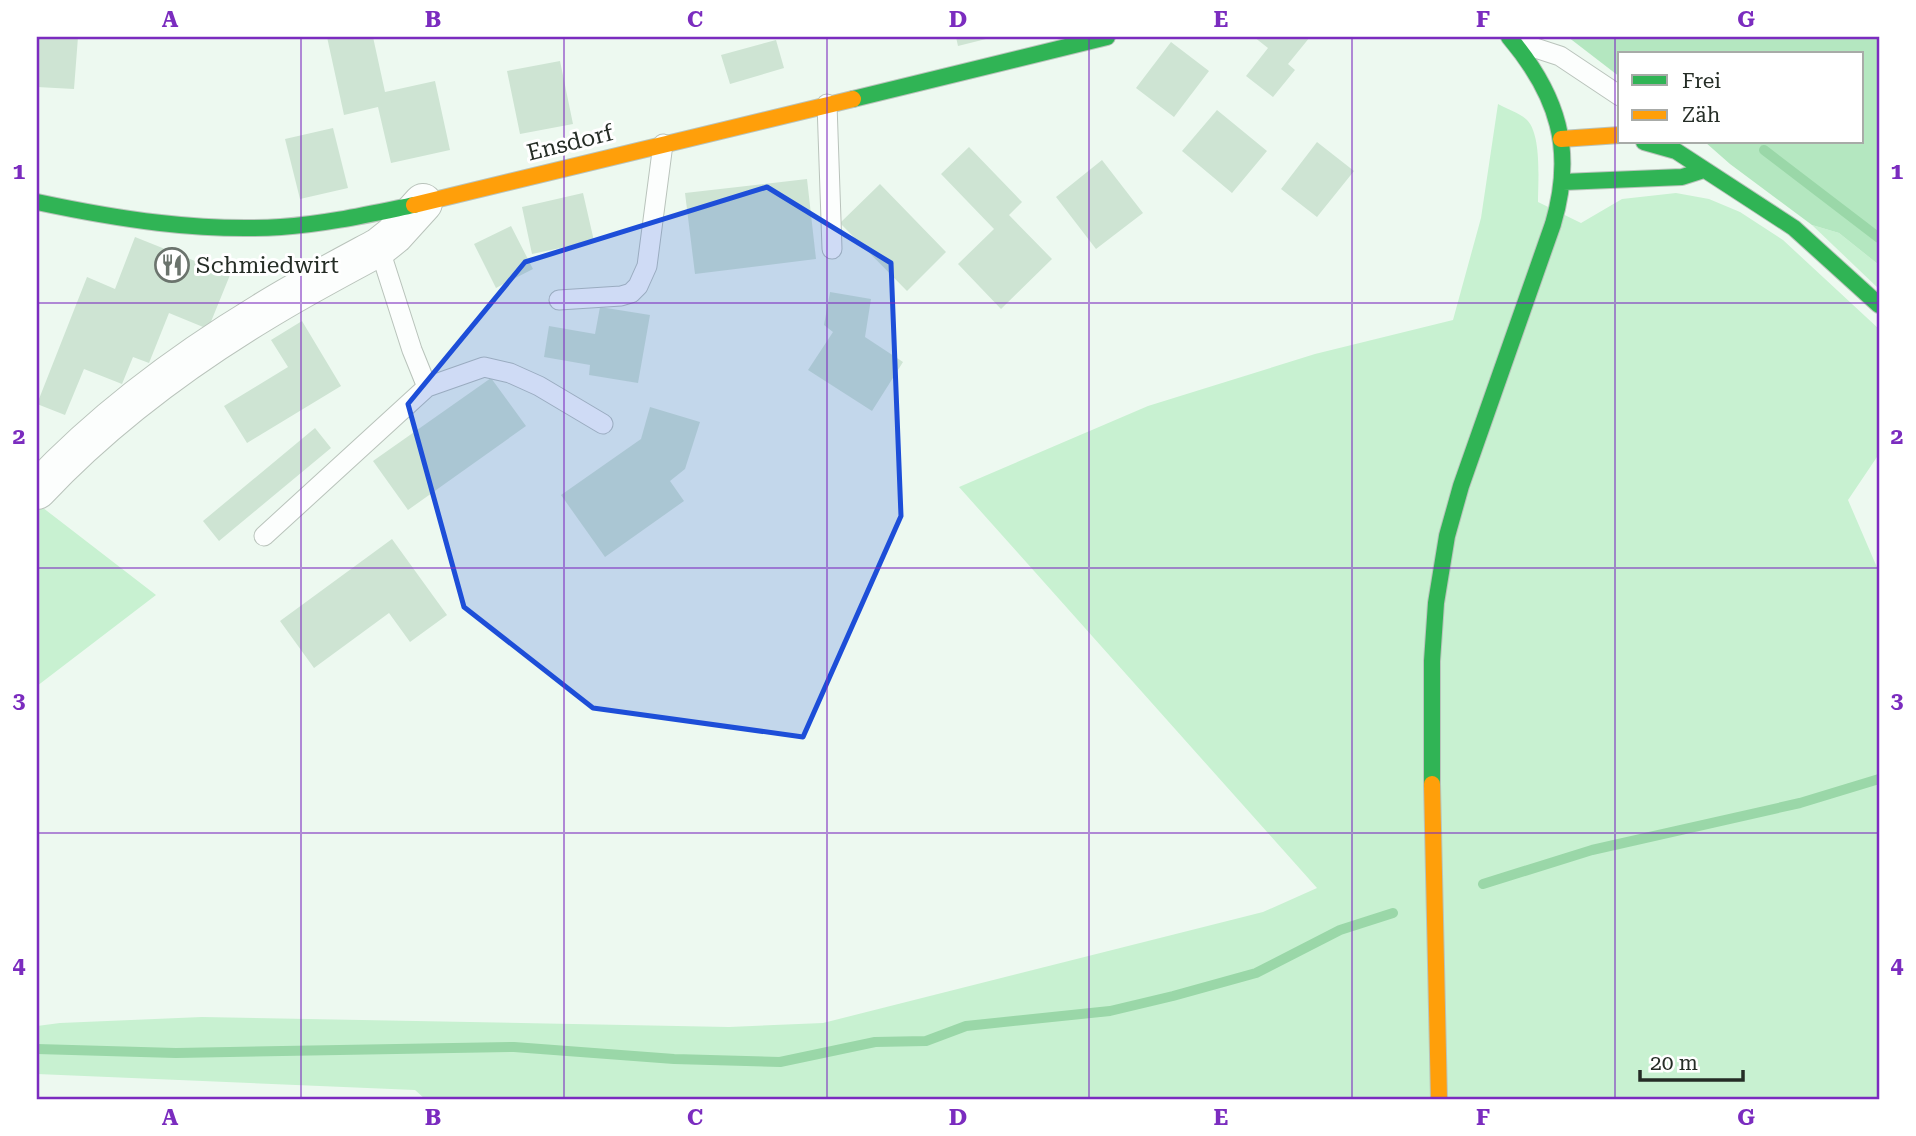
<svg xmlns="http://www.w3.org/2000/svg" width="1916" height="1136" font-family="'Roboto Serif',serif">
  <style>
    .green { fill: #c8f1d1 }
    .forest { fill: #b4e7c0 }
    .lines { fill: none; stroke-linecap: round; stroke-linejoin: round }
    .stream { stroke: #9ad7a8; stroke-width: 10 }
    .building { fill: #cee4d3 }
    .lane-casing { stroke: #b9c3bb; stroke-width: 21 }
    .street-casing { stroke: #b9c3bb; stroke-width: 40 }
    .fast-casing { stroke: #b9c3bb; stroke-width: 18 }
    .slow-casing { stroke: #b9c3bb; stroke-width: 18 }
    .lane { stroke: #fcfefd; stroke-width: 19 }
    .street { stroke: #fcfefd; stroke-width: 38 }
    .fast { stroke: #30b455; stroke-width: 16 }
    .slow { stroke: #ff9f0a; stroke-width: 16 }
    .marked { fill: #1d4ed8; fill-opacity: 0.2; stroke: #1d4ed8; stroke-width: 5; stroke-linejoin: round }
    .grid { fill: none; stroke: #7b2cbf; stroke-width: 2; stroke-opacity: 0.55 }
    .labels { text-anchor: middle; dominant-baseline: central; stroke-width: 6; stroke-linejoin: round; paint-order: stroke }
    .street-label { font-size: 23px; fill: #252d26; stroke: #fff }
    .poi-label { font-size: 23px; fill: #252d26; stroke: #fff; text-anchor: start }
    .neatline { fill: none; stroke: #7b2cbf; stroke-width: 2.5 }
    .grid-label { font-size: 23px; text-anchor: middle; font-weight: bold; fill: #7b2cbf }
  </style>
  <rect width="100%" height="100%" fill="#edf9f0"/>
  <!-- green -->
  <path class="green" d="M1498,104C1507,109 1520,113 1527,120C1542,135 1538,182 1538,202L1581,223L1622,199L1676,193L1709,199L1740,212L1783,240L1879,329V454L1848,500L1879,572V1099H425L415,1090L37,1074V1026L60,1023L202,1017L729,1027L823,1023L1263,912L1317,888L959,487L1148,406L1315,354L1453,320L1481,218Z
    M1812,225L1839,233L1879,265V289Z
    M38,504L156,595L37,686V506Z"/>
  <!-- forest -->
  <path class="forest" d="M1568,37H1879V265L1839,233L1812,225L1730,164L1705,142H1862V54H1620V77Z"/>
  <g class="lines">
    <!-- stream -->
    <path class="stream" d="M1764,150L1879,238
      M1483,884L1592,850L1800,803L1879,779
      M37,1049L176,1053L514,1047L674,1059L780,1062L875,1042L926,1041L966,1026L1110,1011L1173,996L1256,973L1340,930L1393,913"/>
  </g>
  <!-- building -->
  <path class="building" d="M37,37H78L74,89L37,87Z
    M327,37H373L385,92L435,81L450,150L391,163L378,107L344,115Z
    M956,37H990V38L958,46Z
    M1254,37H1310L1288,64L1295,70L1273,97L1246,76L1268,48Z
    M776,40L784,68L730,84L721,55Z
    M1171,42L1209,71L1174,117L1136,88Z
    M560,61L573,124L520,134L507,71Z
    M1217,110L1267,151L1232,193L1182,151Z
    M333,128L348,188L300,199L285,139Z
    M1317,142L1354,171L1317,217L1281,189Z
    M969,147L1022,202L1009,215L1052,259L1001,309L958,264L994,229L941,174Z
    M1102,160L1143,213L1096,249L1056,197Z
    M807,179L816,259L695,274L685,193Z
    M880,184L946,252L907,291L840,223Z
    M583,193L594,241L532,254L522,207Z
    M511,226L533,269L496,288L474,244Z
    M135,237L230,275L208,329L169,313L149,363L133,357L122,384L84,369L65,415L37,404L87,277L115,289Z
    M830,292L871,299L865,337L903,362L872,411L808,370L833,332L824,325Z
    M600,307L650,315L638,383L589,375L590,365L544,357L549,326L595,334Z
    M302,321L341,386L247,443L224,406L288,367L271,340Z
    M491,378L526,426L408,510L373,461Z
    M650,407L700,422L685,469L670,481L684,501L605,557L561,495L641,439Z
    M315,428L331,448L219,541L203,521Z
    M392,539L447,615L410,642L389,613L314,668L280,621Z"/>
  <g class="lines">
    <!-- lane casing -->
    <g class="lane-casing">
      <path id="lane" d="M1520,43L1560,56L1620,96
        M827,104L832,249
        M379,247L412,350L427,387
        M559,300L621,296L631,293L638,286L647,266L663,144
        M264,536L427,387L484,367L510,373L539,386L603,424"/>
    </g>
    <!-- street casing -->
    <g class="street-casing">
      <path id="street" d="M37,490C102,421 182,361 263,312C300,289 340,268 379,247L394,235L423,203"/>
    </g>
    <!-- fast casing -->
    <g class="fast-casing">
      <path id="fast" d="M853,99L1107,37
        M1644,142L1676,151L1794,228L1879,305
        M1563,182L1682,177L1704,170
        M37,202C117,219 199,232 281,227C326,224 370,214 414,205
        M1432,784V661L1436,603L1447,536L1461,486L1553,224C1575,150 1558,95 1509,37"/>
    </g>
    <!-- slow casing -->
    <g class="slow-casing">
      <path id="slow" d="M1561,139L1620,135
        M414,205L853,99
        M1432,784L1439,1099"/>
    </g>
    <!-- lane -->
    <use href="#lane" class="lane"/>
    <!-- street -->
    <use href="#street" class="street"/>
    <!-- fast -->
    <use href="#fast" class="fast"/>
    <!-- slow -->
    <use href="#slow" class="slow"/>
  </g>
  <!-- marked area -->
  <path class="marked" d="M767,187L891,263L901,516L803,737L593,708L464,607L408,404L525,262Z"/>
  <!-- grid -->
  <path class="grid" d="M301,37V1099M564,37V1099M827,37V1099M1089,37V1099M1352,37V1099M1615,37V1099M37,303H1879M37,568H1879M37,833H1879"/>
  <!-- icons -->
  <defs>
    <g id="restaurant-ring" transform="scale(1.75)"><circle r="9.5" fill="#fff" stroke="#6b746d" stroke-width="1.5"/><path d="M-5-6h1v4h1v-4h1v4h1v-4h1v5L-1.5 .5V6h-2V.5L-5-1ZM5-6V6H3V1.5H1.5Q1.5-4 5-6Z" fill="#6b746d"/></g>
  </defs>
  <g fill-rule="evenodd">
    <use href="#restaurant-ring" x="172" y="265"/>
  </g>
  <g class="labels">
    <!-- street labels -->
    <g class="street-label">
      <text transform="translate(570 143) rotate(-14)">Ensdorf</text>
    </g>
    <!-- poi labels -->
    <g class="poi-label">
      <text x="196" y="265">Schmiedwirt</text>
    </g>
  </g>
  <!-- border -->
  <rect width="1916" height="1136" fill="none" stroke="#ffffff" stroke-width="77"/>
  <!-- legend -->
  <rect x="1618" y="52" width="245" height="91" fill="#ffffff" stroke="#a8aba8" stroke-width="2"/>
  <rect x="1632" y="75" width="35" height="10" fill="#30b455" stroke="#a8aba8" stroke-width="2"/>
  <text x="1682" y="88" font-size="21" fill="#252d26">Frei</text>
  <rect x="1632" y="110" width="35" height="10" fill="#ff9f0a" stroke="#a8aba8" stroke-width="2"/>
  <text x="1682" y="122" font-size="21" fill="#252d26">Zäh</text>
  <!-- scale -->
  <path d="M1640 1070v10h103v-10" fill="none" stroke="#252d26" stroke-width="3.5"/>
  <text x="1650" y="1070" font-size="21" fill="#252d26" stroke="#ffffff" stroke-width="5" paint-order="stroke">20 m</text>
  <rect x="38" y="38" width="1840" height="1060" class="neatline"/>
  <g class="grid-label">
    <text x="170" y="27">A</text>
    <text x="433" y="27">B</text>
    <text x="695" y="27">C</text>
    <text x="958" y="27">D</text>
    <text x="1221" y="27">E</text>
    <text x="1483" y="27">F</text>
    <text x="1746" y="27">G</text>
    <text x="19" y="179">1</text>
    <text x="1897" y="179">1</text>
    <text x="19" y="444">2</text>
    <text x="1897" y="444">2</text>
    <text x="19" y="708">3</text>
    <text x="1897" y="708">3</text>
    <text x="19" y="973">4</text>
    <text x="1897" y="973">4</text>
    <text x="170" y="1125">A</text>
    <text x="433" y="1125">B</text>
    <text x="695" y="1125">C</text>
    <text x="958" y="1125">D</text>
    <text x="1221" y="1125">E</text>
    <text x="1483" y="1125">F</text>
    <text x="1746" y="1125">G</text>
  </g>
</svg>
